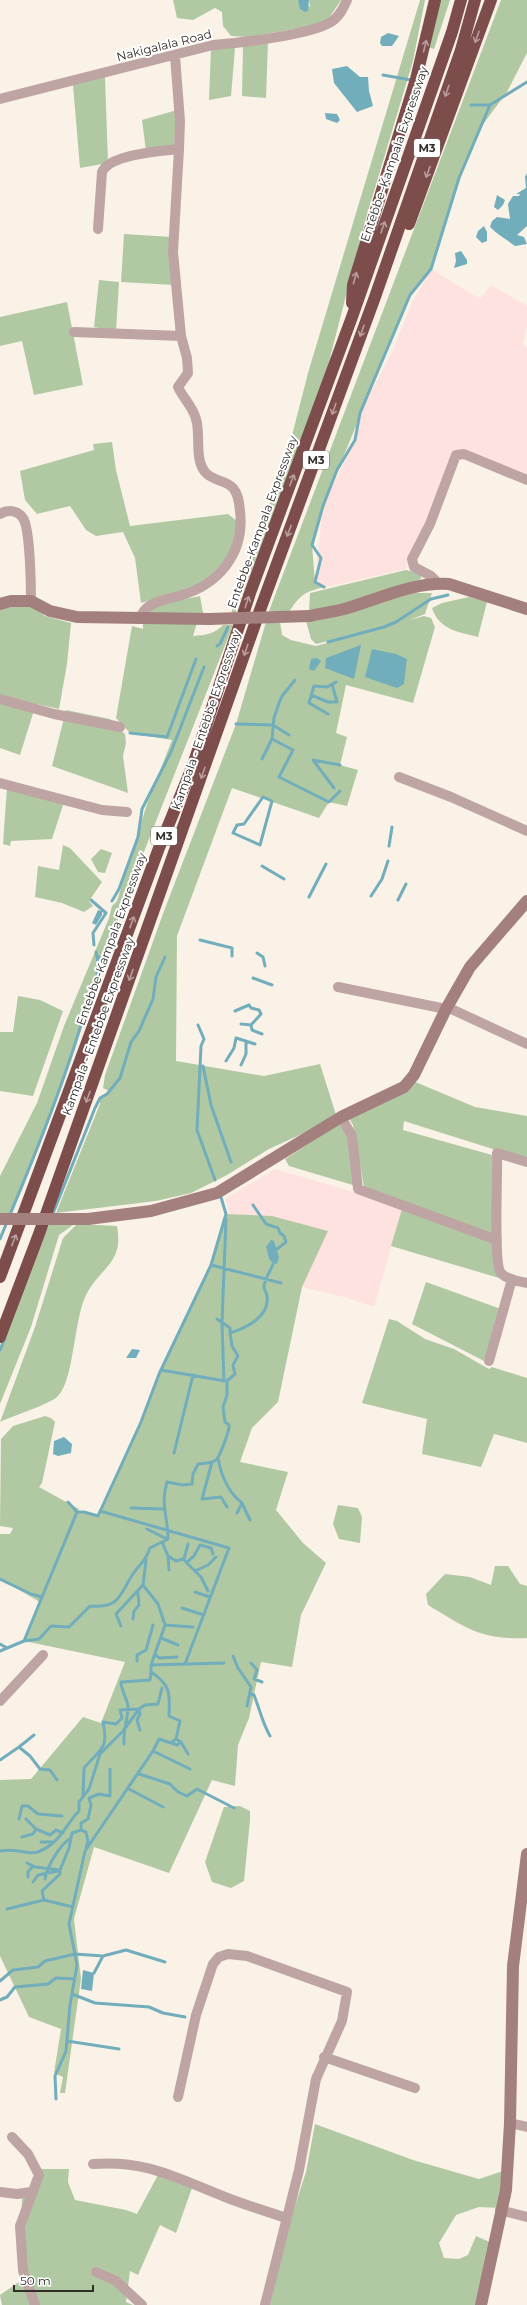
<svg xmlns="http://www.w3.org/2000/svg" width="527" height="2305" font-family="Montserrat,sans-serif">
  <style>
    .industrial { fill: #fde2df }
    .green { fill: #b1c9a3 }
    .water { fill: #72adbc }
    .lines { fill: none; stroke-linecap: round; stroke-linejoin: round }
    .stream { stroke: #72adbc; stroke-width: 3 }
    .street { stroke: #bea5a4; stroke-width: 10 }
    .secondary { stroke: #a3807d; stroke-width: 12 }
    .highway { stroke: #7d4d4b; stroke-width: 12 }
    .secondary-bridge { stroke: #a3807d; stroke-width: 12 }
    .oneway { stroke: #b89d9c }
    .labels { text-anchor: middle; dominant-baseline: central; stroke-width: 4; stroke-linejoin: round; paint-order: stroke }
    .shield { fill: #fff; stroke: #6f6d6a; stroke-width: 1 }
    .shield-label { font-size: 11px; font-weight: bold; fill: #312e2a }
    .street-label { font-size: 12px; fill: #312e2a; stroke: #fff }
  </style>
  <rect width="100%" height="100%" fill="#faf2e7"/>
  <!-- industrial -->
  <path class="industrial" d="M431,269L480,299L491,285L527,306V326L523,343L527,348V480L463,452L430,519L409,554L406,569L326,587L315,582L323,506L355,440L360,413L394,348L412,303Z
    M275,1169L357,1193L402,1209L374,1307L344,1297L302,1287L327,1231L230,1214L225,1199Z"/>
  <!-- green -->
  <path class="green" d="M173,0H298L310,7L309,0H341L329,18L318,25L248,37L231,36L223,26L222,12L215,8L193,20L177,18Z
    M420,0H425L413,61L366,218L323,385L235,614H231L244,567L254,548L288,451L308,373Z
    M439,0H450L434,49L428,47Z
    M501,0H527V53L507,92L481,127L458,182L431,269L410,295L323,506L312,545L315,582L324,587C304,592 300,595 289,612L269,611Z
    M268,42L266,98L242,96L243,45Z
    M233,45L235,48L231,96L209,100L211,48Z
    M105,77L108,163L80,168L73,85Z
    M177,110L174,146L146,151L142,120Z
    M124,234L172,237L174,285L121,282Z
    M99,280L119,282L116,331L94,327Z
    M67,302L83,385L34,395L22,341L0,346V317Z
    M112,442L116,470L130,526L228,514L238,522L230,555L211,575L193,588L141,603L135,558L123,532L96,536L86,530L70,506L37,514L25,500L20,471L94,450L93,444Z
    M406,570L421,574V579L338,606L309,611L310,593Z
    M415,593H432L425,614L402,623L316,644L311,639L306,621Z
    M200,596L203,613H146L157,605Z
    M469,597L487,602L478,637C459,632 439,630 432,608L442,603Z
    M25,605L36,609L45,616L71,623L67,664L59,709L36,704L20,755L0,748V609Z
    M424,616L431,618L435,627L413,703L346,685L336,733L347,737L340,765L358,770L347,806L329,802L319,818L232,788L177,936L176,1061L264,1076L320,1064L337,1118L269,1149L227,1175L191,1193L156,1201L56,1213L100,1104V1098L109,1091L103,1088L105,1075L164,911L236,724L266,622H280L282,635L291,640L316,646Z
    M197,623L193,636C206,635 214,634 223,625H233L122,908L50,1117L11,1213H0V1176L37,1103L64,1026L109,918L112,906L117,901L147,804L172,740L130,733L116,718L132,626L143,629V624Z
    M66,710L110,719L125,734L126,743L123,756L128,793L52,766Z
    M7,787L64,802L52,839L11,841L10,846L3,844Z
    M63,845L70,848L102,882L89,901L93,906L84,912L62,903L35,897L38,866L59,870Z
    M101,849L112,853L105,873L98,872L91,859Z
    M18,996L40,1000L63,1011L33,1096L0,1091V1032H13Z
    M413,1081L475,1107L527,1116V1160L404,1121L403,1130L492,1155L495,1237L364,1187L353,1125L349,1118Z
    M339,1124L347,1131L356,1186L289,1166L285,1159Z
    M402,1209L497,1243L499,1278L391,1246Z
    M226,1214L272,1216L328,1231L302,1287L278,1402L252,1428L240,1462L288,1472L276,1510L303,1543L326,1563L301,1615L292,1667L261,1662L249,1718L238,1745L235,1786L212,1780L169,1873L94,1847L74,1919L81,1979L65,2093H60L63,2077L54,2073L61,2029L29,2017L0,1956V1780L31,1779L83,1717L101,1723L125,1662L24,1641L40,1602L0,1579V1534H10L13,1528L0,1526L1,1439L13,1426L45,1416L51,1418L55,1422L42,1483L39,1487L79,1509L78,1512L98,1516L141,1422L159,1374L211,1265Z
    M49,1224L73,1225L59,1235L31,1327L0,1404V1350Z
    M77,1224L117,1226C124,1264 101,1266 86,1295C74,1319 74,1380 58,1396C51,1404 12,1416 0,1422L35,1327L63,1238Z
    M426,1282L501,1309L484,1361L412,1324Z
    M389,1319L397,1321L425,1339L454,1349L489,1369L492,1367L527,1378V1443L494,1434L481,1467L422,1454L427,1419L362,1403Z
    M338,1505L358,1508L362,1517L360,1543L339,1539L333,1524Z
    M495,1566H508L520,1584L527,1586V1638C481,1640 466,1628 428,1605L426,1594L445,1574L470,1577L491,1585Z
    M240,1806L250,1811V1820L244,1881L231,1888L212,1882L205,1862L224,1807Z
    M315,2124L413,2160L479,2179L506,2170L499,2208L479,2207L456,2215L439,2243L444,2258L459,2259L468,2255L476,2236L492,2243L486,2275L475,2305H270L290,2221L306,2172Z
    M41,2169H69L68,2182L75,2200L126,2210L137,2214L159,2173L192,2188L176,2233L160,2225L138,2275L130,2271L126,2302L133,2305H2L0,2295L22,2280L19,2262L22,2198L31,2188Z"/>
  <!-- water -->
  <path class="water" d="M298,0H309L308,11L305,12L300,9Z
    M388,33L399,36L392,46H382L380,43L381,37Z
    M347,66L360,77H368L369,91L373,106L357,112L334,83L332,69Z
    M325,113L337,114L340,120L337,123L326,119Z
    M527,173V226L517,235L524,237L527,244L515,246C506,239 498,235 490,227L492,221L497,217L510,219L508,204L513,196H519L520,194H516L526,188L525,177Z
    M497,195L505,200L503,205L498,210L494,207Z
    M484,226L487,232V241L482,243L476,237L478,231Z
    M461,251L467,260V264L454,268L456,261L455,253Z
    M361,645L354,679L325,668L326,658Z
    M372,649L396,654L407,659L404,684L397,688L365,677Z
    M317,658L321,661L314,671L309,669L311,659Z
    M98,910L102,911V915L96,925L92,923Z
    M271,1240L274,1241L279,1257L277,1264C267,1262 269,1254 266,1247Z
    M132,1349L140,1350L136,1358H126Z
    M64,1437L72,1444L71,1453L58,1456L53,1454L54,1441Z
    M83,1970L94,1973L92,1991L81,1989Z"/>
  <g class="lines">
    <!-- stream -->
    <path class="stream" d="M383,75L411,80
      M471,105H490L527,82
      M324,587L315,582L321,558L312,545L323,506L337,470L355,440L360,413L410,295L431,269L459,178L490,105
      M328,642L384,627L396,622L431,599L448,595
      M217,646L220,644L228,627
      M311,695L328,702H337L332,684
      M328,714L309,703L314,686L327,687L336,682
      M236,724L273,725L289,735
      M130,733L167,737L196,659
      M272,739L293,750L279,777L329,802L340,791
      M262,759L272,739L274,718L279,703L282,696L295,680
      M334,788L313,760L340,765
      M263,797L272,801L260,845L233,833L237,825L244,824Z
      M389,846L392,827
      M262,866L284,879
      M371,896L382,879L388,861
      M309,897L326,864
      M91,900L106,913L93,933L94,945
      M398,900L406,884
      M112,901L119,889L138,837L142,809L171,752L204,667
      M200,940L232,948V956
      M257,953L263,957L265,966
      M97,957L105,959
      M253,978L272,985
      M235,1011L249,1005L251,1008L259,1010L261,1014L251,1025
      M241,1024L251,1025L252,1030L262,1034
      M198,1025L204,1039L201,1046L197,1130L215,1180
      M226,1061L234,1048L236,1038L255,1044
      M241,1065L246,1054V1041
      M203,1066L211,1105L231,1162
      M253,1205L266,1224L278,1228L280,1233L284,1236L286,1242L276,1250
      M52,1216L95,1108L100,1098L107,1094L120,1078L131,1042L139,1031L153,999L156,977L165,957
      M9,1217C36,1153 61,1091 81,1025C88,1002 103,977 96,952
      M0,1239L7,1222
      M211,1265L281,1283
      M217,1319L230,1328V1333
      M0,1350L5,1338
      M161,1370L225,1381
      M224,1381L222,1323L226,1219
      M174,1453L193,1375
      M218,1458C221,1475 228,1492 242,1503L237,1513
      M212,1462L202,1499L221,1497L227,1507
      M68,1502L77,1512
      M242,1503L250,1520
      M131,1508L163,1509
      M100,1511L229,1548L185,1664
      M147,1529L167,1539
      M162,1542L168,1556L176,1561L183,1559L201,1577L208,1591
      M168,1556L169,1570
      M184,1559L188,1544
      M146,1560L143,1585L158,1604L165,1625L151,1665L224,1663
      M187,1562L194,1556L200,1545L211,1548L213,1554
      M195,1571L208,1565L216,1557
      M0,1579L31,1594L42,1597L77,1512H84L98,1516L141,1422L159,1374L211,1265L226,1214L220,1194
      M195,1592L210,1597
      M182,1608L204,1615
      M133,1619L134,1611L139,1605L138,1593
      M165,1625L193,1627
      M121,1626L116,1614L143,1585
      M161,1638L178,1645
      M24,1641L42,1597
      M0,1644L7,1648
      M0,1651L24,1641L39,1639L51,1626L69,1627L90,1606C121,1608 119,1595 133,1574C140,1563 145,1563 150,1548L168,1539C168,1517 160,1504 167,1482L183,1485L192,1484L193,1474L198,1464C205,1463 213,1464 217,1459C220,1455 230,1430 229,1425L225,1422L223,1407L227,1395V1381L235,1374L233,1365L238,1356L232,1346L230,1333C245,1328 270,1317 267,1296C267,1293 264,1290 264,1287C264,1280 271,1270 273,1264
      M155,1654L159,1658L177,1657
      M233,1656L238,1668L251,1687L247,1706
      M137,1661V1655L146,1650L153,1625
      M251,1663L257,1670L254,1679L262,1682
      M151,1665V1672C171,1685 170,1694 169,1716L180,1721L176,1739L181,1742L188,1754
      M251,1694L254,1695C260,1710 262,1722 270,1736
      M140,1730L137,1720L140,1714L139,1709L145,1705L158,1704L162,1688
      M34,1735L19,1747L30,1756L40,1769L50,1770L57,1780
      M176,1739L171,1743L177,1745L181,1742
      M171,1743L159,1739L153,1751L190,1769
      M124,1744C123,1731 127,1722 128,1709C129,1701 121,1691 121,1682L150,1680L151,1672
      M0,1760L19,1747
      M139,1774L170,1784L178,1792L187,1796L197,1789L234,1808
      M129,1789L163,1807
      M83,1796L84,1768C100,1749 109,1750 103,1722L116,1724L122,1718L120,1710L139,1709
      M19,1819L22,1806H28L38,1814L62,1816
      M26,1819L36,1829L50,1835L56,1830L63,1833
      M81,1830L86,1832L88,1842L86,1848
      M22,1837L33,1834L36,1829
      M41,1842H54C64,1833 69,1821 79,1811V1802L89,1789L100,1754L123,1731L139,1709
      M0,1851C24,1846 30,1863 54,1842
      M27,1863L35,1867L60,1870
      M28,1877V1872L33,1866
      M45,1879C47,1867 59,1845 71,1838
      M33,1882L38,1875L58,1871
      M44,1900L42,1891L60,1874V1870L69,1848L72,1833L81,1830V1823L88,1819L91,1805L89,1798L99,1794L110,1796V1769
      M7,1909L44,1900L73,1907
      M94,1973L103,1956L126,1950L165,1962
      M0,1981L13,1970L38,1967L45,1961L75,1954L103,1956
      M72,1994L95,2003L149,2007L163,2013L185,2017
      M0,2000L7,1997L15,1987L48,1984L56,1978L75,1979
      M67,2041L119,2049
      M56,2099L55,2076L66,2051L70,2005L77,1965L69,1924L85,1851L153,1751"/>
    <!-- street -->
    <path class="street" d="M0,99L213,45C239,43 310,35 331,22C339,17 343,9 347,0
      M179,149L173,252L181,336
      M98,229L102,172C110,154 161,151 179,149L180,121L175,56
      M74,332L181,336L187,358L188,373L178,387C183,398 193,407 196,419C201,435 194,458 205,472C212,481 226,480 233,488C239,495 239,503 240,511C245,553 219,585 179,596C165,600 144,602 140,619
      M0,514C8,509 19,510 24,520C30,533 31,584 31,601
      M439,584L431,576L414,567L412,559L430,524L456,455L464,454L527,480
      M0,699L54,714L120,727
      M399,777L451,797L527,831
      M0,783L102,810L127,812
      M338,987L446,1009
      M447,1007L527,1044
      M341,1117L352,1136L358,1189L497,1240
      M527,1162L497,1153C498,1171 493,1264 501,1273C507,1280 519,1281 527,1283
      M489,1361L512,1279
      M0,1701L43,1655
      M324,2057L415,2088
      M178,2097L196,2015L213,1964L219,1957L228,1954L247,1956L347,1992L342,2021L316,2079L299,2170L265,2305
      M510,2123L527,2127
      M12,2137L28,2154L39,2175L20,2226L23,2271L35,2305
      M93,2164C147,2160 176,2178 225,2197C245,2205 266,2211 286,2218
      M0,2192L17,2194L31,2192
      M500,2210L527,2217
      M96,2272L116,2281L142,2305"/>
    <!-- secondary -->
    <path class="secondary" d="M0,604L11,601H31L50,611L77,617L209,619
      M310,616C322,613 333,612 344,609C379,599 412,582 449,584L527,609
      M88,1219L151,1211L217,1193L341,1117L404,1087L414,1075L446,1009L470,967L527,901
      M481,2305L506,2190L510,2123L513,1966L527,1854"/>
    <!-- highway -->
    <path class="highway" d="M409,224L491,0
      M352,303L353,285L416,79L435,0
      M0,1277L159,848L193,765L250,593L352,317L452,32L461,0
      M0,1337L39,1234L260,610L375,297L461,50L475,0"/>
    <!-- secondary-bridge -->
    <path class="secondary-bridge" d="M209,619L310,616
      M0,1219H88"/>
  </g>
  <!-- one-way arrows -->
  <defs><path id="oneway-shaft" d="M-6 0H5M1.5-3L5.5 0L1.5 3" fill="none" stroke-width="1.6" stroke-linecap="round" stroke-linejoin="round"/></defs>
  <g class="oneway">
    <use href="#oneway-shaft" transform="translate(477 37) rotate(110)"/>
    <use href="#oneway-shaft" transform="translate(425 46) rotate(-76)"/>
    <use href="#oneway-shaft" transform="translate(447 91) rotate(109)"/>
    <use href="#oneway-shaft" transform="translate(428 172) rotate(110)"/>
    <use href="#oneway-shaft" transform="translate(383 227) rotate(-71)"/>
    <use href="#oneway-shaft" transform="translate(355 278) rotate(-74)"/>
    <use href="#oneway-shaft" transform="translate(362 331) rotate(110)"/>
    <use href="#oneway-shaft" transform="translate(334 409) rotate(109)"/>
    <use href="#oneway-shaft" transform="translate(292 480) rotate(-69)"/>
    <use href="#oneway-shaft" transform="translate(289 531) rotate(111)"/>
    <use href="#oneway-shaft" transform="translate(247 602) rotate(-72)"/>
    <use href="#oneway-shaft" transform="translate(246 650) rotate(109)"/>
    <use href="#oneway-shaft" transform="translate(203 773) rotate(109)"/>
    <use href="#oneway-shaft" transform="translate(132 922) rotate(-70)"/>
    <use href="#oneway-shaft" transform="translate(131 975) rotate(110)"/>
    <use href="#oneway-shaft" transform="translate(88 1097) rotate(110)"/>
    <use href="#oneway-shaft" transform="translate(14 1240) rotate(-69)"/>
  </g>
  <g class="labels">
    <!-- shield labels -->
    <g class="shield">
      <rect x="414" y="139" width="26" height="18" rx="3"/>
      <rect x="303" y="451" width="26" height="18" rx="3"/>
      <rect x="151" y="827" width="26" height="18" rx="3"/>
    </g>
    <g class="shield-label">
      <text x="427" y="148">M3</text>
      <text x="316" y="460">M3</text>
      <text x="164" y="836">M3</text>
    </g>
    <!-- street labels -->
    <g class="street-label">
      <text transform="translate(164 45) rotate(-14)">Nakigalala Road</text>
      <text transform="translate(394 154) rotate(-71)">Entebbe–Kampala Expressway</text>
      <text transform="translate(262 522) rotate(-70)">Entebbe-Kampala Expressway</text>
      <text transform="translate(206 720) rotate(-71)">Kampala - Entebbe Expressway</text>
      <text transform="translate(111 939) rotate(-70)">Entebbe-Kampala Expressway</text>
      <text transform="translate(98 1026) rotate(-70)">Kampala - Entebbe Expressway</text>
    </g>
  </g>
  <!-- scale -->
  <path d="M14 2285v6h79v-6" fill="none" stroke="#312e2a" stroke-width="2"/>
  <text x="20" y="2285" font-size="12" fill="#312e2a" stroke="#ffffff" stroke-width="3" paint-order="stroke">50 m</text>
</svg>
